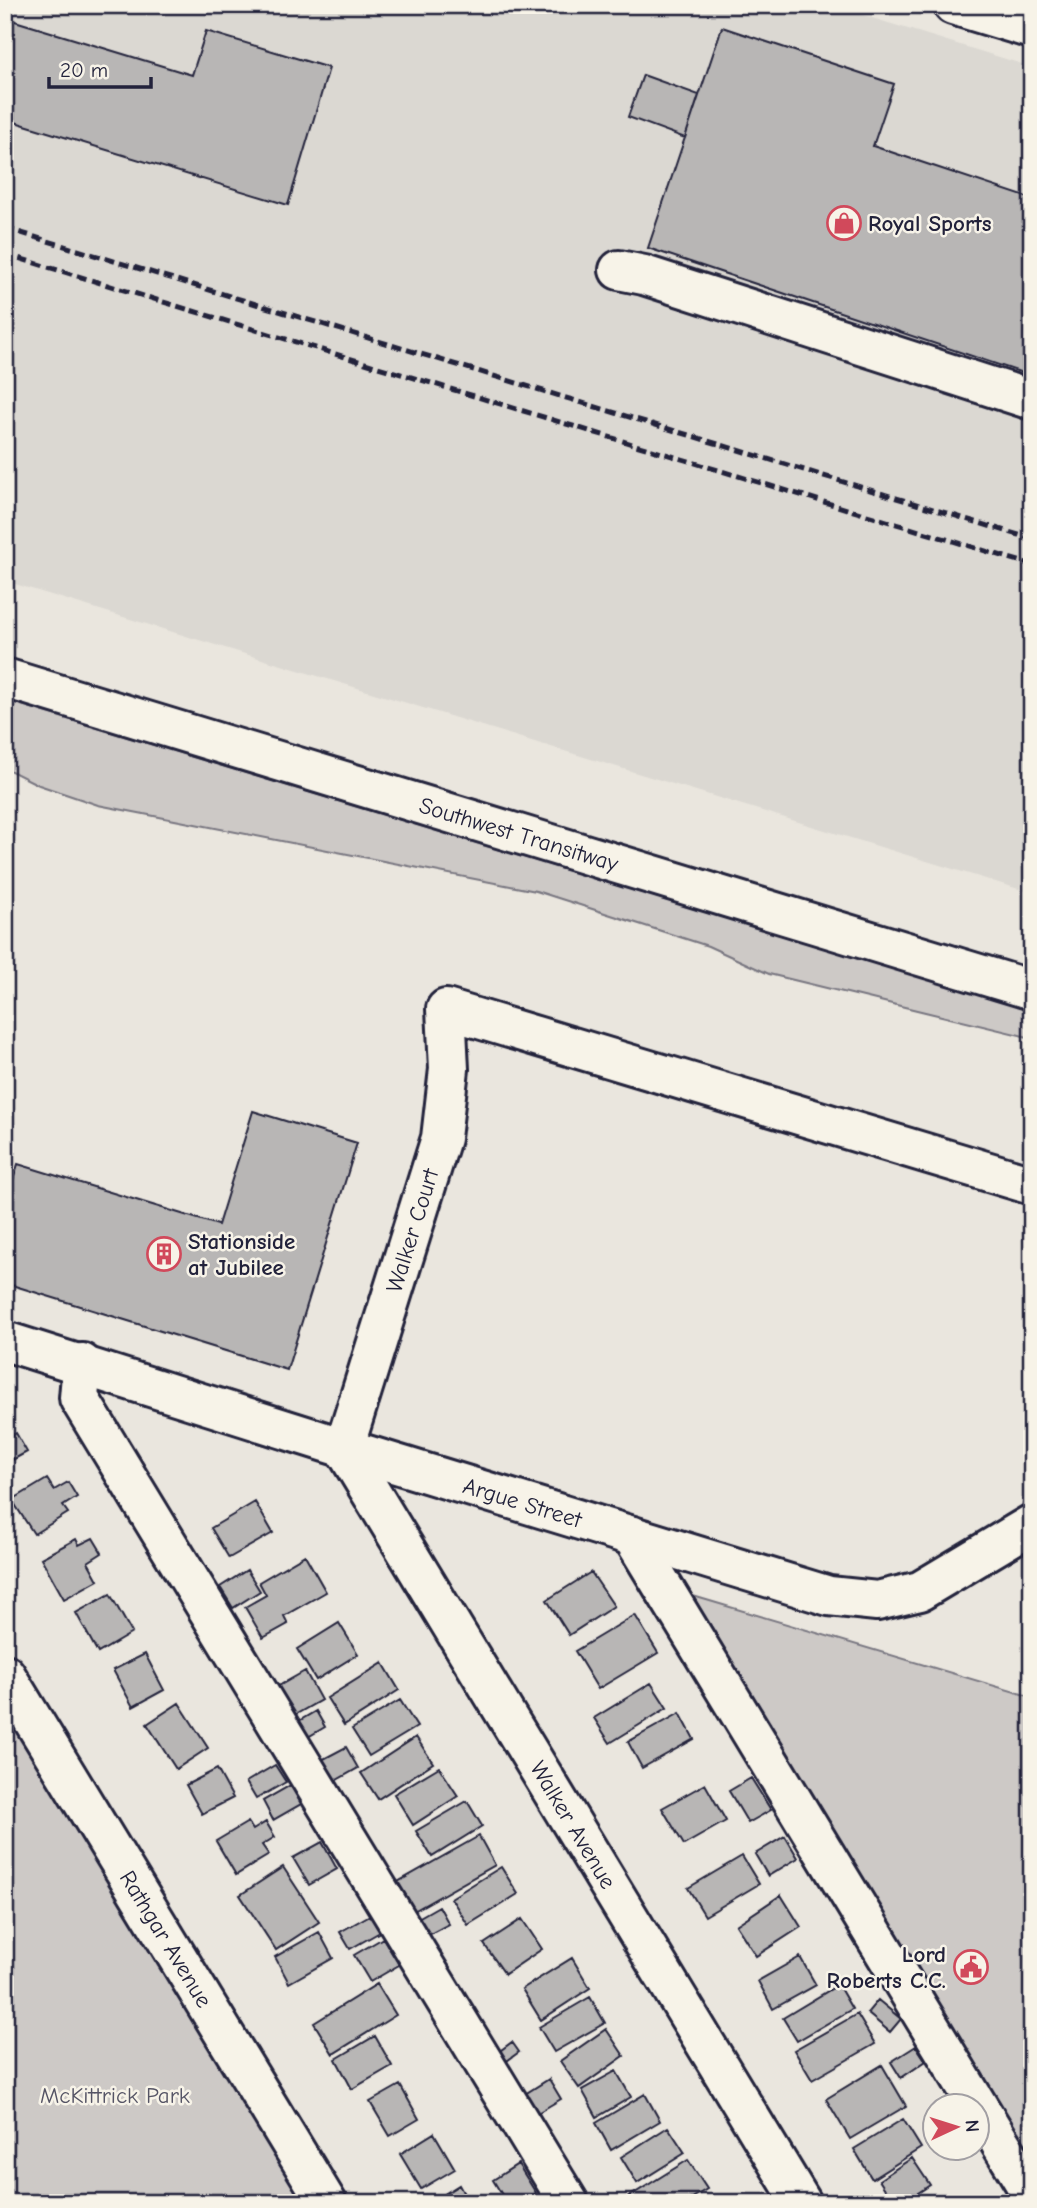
<svg xmlns="http://www.w3.org/2000/svg" width="1037" height="2208" font-family="'Comic Neue',sans-serif">
  <style>
    .built { fill: #dbd8d2 }
    .green { fill: #cdc9c6; stroke: #787680; stroke-width: 2 }
    .building { fill: #b8b6b5; stroke: #22223b; stroke-width: 2 }
    .lines { fill: none; stroke-linecap: round; stroke-linejoin: round }
    .minor-casing { stroke: #22223b; stroke-width: 44 }
    .major-casing { stroke: #22223b; stroke-width: 44 }
    .minor { stroke: #f7f3e8; stroke-width: 38 }
    .major { stroke: #f7f3e8; stroke-width: 38 }
    .rail { stroke: #22223b; stroke-width: 5; stroke-dasharray: 10 5; stroke-linecap: butt }
    .labels { text-anchor: middle; dominant-baseline: central; stroke-width: 5; stroke-linejoin: round; paint-order: stroke }
    .poi-label { font-size: 23px; font-weight: bold; fill: #22223b; stroke: #f7f3e8; text-anchor: start }
    .street-label { font-size: 23px; fill: #22223b; stroke: #f7f3e8 }
    .park-label { font-size: 23px; fill: #555465; stroke: #f7f3e8 }
  </style>
  <rect width="100%" height="100%" fill="#eae6de"/>
  <filter id="ink" filterUnits="userSpaceOnUse"><feTurbulence type="fractalNoise" baseFrequency=".0143" numOctaves="2"/><feDisplacementMap in="SourceGraphic" scale="14" xChannelSelector="R" yChannelSelector="G"/><feConvolveMatrix kernelMatrix="1 2 1 2 8 2 1 2 1" color-interpolation-filters="sRGB"/></filter>
  <g filter="url(#ink)">
    <!-- built -->
    <path class="built" d="M5,5H830L1032,67V893L5,581Z"/>
    <!-- green -->
    <path class="green" d="M5,700L1032,1011V1038L769,974L708,946L536,891L98,805L39,785L5,768Z
      M693,1596L1032,1697V2164L790,1769Z
      M5,1704L308,2203H5Z"/>
    <!-- building -->
    <path class="building" d="M5,18L192,75L206,31L329,68L288,205L5,119Z
      M722,27L894,84L873,146L1032,199V376L648,248Z
      M643,75L699,95L685,138L628,117Z
      M253,1111L357,1143L287,1370L5,1283V1206L18,1164L218,1225Z
      M5,1423L12,1435L5,1439Z
      M16,1433L27,1452L5,1464V1439Z
      M47,1479L54,1490L68,1482L77,1497L63,1506L68,1513L34,1534L12,1500Z
      M255,1502L273,1533L229,1558L211,1528Z
      M93,1538L102,1553L88,1562L98,1580L64,1599L41,1558L76,1539L79,1545Z
      M305,1555L326,1592L284,1616L288,1624L263,1638L245,1607L266,1595L259,1582Z
      M247,1570L260,1591L233,1608L220,1587Z
      M591,1572L614,1606L569,1635L547,1600Z
      M110,1594L132,1633L98,1653L76,1613Z
      M635,1615L658,1653L598,1689L575,1651Z
      M339,1623L358,1654L316,1680L297,1649Z
      M145,1654L164,1690L133,1707L113,1670Z
      M383,1663L399,1690L344,1725L327,1698Z
      M305,1671L321,1700L286,1720L270,1691Z
      M651,1683L667,1708L610,1743L594,1718Z
      M400,1700L417,1727L369,1756L352,1729Z
      M179,1703L208,1748L176,1769L147,1724Z
      M316,1711L325,1727L301,1741L292,1725Z
      M680,1713L694,1739L642,1768L628,1742Z
      M416,1737L433,1763L378,1799L361,1773Z
      M346,1747L358,1768L328,1785L316,1763Z
      M275,1765L286,1782L256,1799L246,1782Z
      M439,1767L458,1796L413,1825L394,1794Z
      M217,1769L233,1798L202,1814L186,1785Z
      M751,1778L771,1810L748,1823L729,1791Z
      M705,1784L726,1821L684,1845L662,1808Z
      M291,1785L301,1804L273,1820L263,1801Z
      M467,1801L482,1826L432,1857L416,1831Z
      M248,1822L253,1830L266,1822L275,1837L262,1845L269,1855L236,1875L216,1841Z
      M479,1836L495,1865L405,1916L389,1887Z
      M785,1836L798,1858L768,1876L755,1854Z
      M322,1842L337,1869L309,1885L293,1858Z
      M742,1856L759,1884L705,1916L688,1888Z
      M283,1867L319,1922L276,1950L240,1895Z
      M501,1867L518,1894L468,1925L451,1898Z
      M781,1895L801,1927L756,1956L736,1925Z
      M439,1906L449,1924L421,1939L411,1922Z
      M370,1915L380,1932L350,1949L340,1932Z
      M522,1919L542,1949L505,1974L484,1944Z
      M319,1932L333,1958L289,1983L275,1957Z
      M383,1938L399,1965L370,1982L354,1955Z
      M800,1957L816,1985L773,2009L758,1981Z
      M572,1958L590,1988L541,2020L522,1989Z
      M377,1984L396,2015L333,2054L314,2023Z
      M838,1985L852,2009L797,2041L783,2018Z
      M590,1997L605,2023L554,2052L539,2027Z
      M878,2000L901,2019L890,2032L867,2013Z
      M857,2014L875,2044L812,2080L794,2050Z
      M606,2029L624,2056L579,2088L560,2061Z
      M375,2036L392,2066L352,2089L336,2059Z
      M512,2042L519,2052L500,2066L493,2056Z
      M916,2046L926,2061L901,2078L891,2062Z
      M882,2065L906,2106L850,2139L826,2099Z
      M616,2071L631,2097L597,2117L582,2090Z
      M549,2079L561,2099L529,2118L517,2099Z
      M400,2085L419,2119L390,2136L370,2102Z
      M645,2094L660,2121L611,2150L596,2123Z
      M903,2119L921,2148L872,2179L854,2149Z
      M668,2127L685,2153L637,2183L621,2157Z
      M434,2133L455,2169L421,2189L400,2154Z
      M912,2158L930,2185L903,2203H894L879,2180Z
      M688,2160L707,2189L684,2203H619Z
      M518,2164L536,2193L521,2203H507L493,2180Z
      M459,2185L469,2203H430Z
      M947,2194L952,2203H933Z"/>
    <g class="lines">
      <!-- minor casing -->
      <g class="minor-casing">
        <g id="minor">
          <path d="M619,270L644,275L1032,400"/>
          <path id="s1" d="M5,678L1032,990"/>
          <path id="s2" d="M5,1341L344,1448L829,1596L877,1601L920,1591L1032,1524"/>
          <path d="M82,1363L79,1398L569,2203"/>
          <path d="M632,1536L1032,2195"/>
          <path id="s3" d="M5,1674L327,2203"/>
          <path id="s4" d="M802,2203L344,1448L441,1138L449,1069L446,1009L1032,1185"/>
        </g>
      </g>
      <!-- major casing -->
      <g class="major-casing">
        <path id="major" d="M953,5L1032,29"/>
      </g>
      <!-- minor -->
      <use href="#minor" class="minor"/>
      <!-- major -->
      <use href="#major" class="major"/>
      <!-- rail -->
      <path class="rail" d="M5,228L1032,539
        M5,254L1032,565"/>
    </g>
  </g>
  <!-- icons -->
  <defs>
    <g id="shop-ring" transform="scale(1.75)"><circle r="9.5" fill="#f7f3e8" stroke="#d1495b" stroke-width="1.5"/><path d="M-5-2.5h2.3a2.7 3.5 0 0 1 5.4 0H5L5.5 6h-11ZM-1.5-2.5h3a1.5 2.3 0 0 0-3 0Z" fill="#d1495b"/></g>
    <g id="building-ring" transform="scale(1.75)"><circle r="9.5" fill="#f7f3e8" stroke="#d1495b" stroke-width="1.5"/><path d="M-4-6H4V6H1V3H-1V6H-4ZM-2.5-4.3h1.7v1.8h-1.7ZM.8-4.3h1.7v1.8H.8ZM-2.5-1h1.7V.8h-1.7ZM.8-1h1.7V.8H.8Z" fill="#d1495b"/></g>
    <g id="civic-ring" transform="scale(1.75)"><circle r="9.5" fill="#f7f3e8" stroke="#d1495b" stroke-width="1.5"/><path d="M-.6-6.5H3V-4.5H.6V-3L4-1V1h2V6H-6V1h2V-1L-.6-3ZM-1.2 2.5V6h2.4V2.5Z" fill="#d1495b"/></g>
  </defs>
  <g fill-rule="evenodd">
    <use href="#shop-ring" x="844" y="223"/>
    <use href="#building-ring" x="164" y="1254"/>
    <use href="#civic-ring" x="971" y="1967"/>
  </g>
  <g class="labels">
    <!-- poi labels -->
    <g class="poi-label">
      <text x="868" y="223">Royal Sports</text>
      <text x="188" y="1241">Stationside<tspan x="188" dy="26">at Jubilee</tspan></text>
      <text x="946" y="1954" text-anchor="end">Lord<tspan x="946" dy="26">Roberts C.C.</tspan></text>
    </g>
    <!-- street labels -->
    <g class="street-label">
      <text stroke="none"><textPath href="#s1" startOffset="537">Southwest Transitway</textPath></text>
      <text stroke="none"><textPath href="#s4" startOffset="1111">Walker Court</textPath></text>
      <text stroke="none"><textPath href="#s2" startOffset="542">Argue Street</textPath></text>
      <text transform="translate(573 1825) rotate(59)">Walker Avenue</text>
      <text stroke="none"><textPath href="#s3" startOffset="310">Rathgar Avenue</textPath></text>
    </g>
    <!-- park labels -->
    <g class="park-label">
      <text x="115" y="2095">McKittrick Park</text>
    </g>
  </g>
  <!-- margin -->
  <rect width="1037" height="2208" fill="none" stroke="#f7f3e8" stroke-width="28"/>
  <rect x="14" y="14" width="1009" height="2180" fill="none" stroke="#22223b" stroke-width="2.5" filter="url(#ink)"/>
  <!-- north arrow -->
  <g transform="translate(956 2127) rotate(86)"><circle r="33" fill="#f7f3e8" stroke="#a29fa3" stroke-width="2"/>
  <path d="M0-5L12 26L0 18L-12 26Z" fill="#d1495b"/>
  <text y="-10" font-size="19" font-weight="bold" text-anchor="middle" fill="#22223b">N</text>
  </g>
  <!-- scale -->
  <path d="M49 77v10h102v-10" fill="none" stroke="#22223b" stroke-width="3.5"/>
  <text x="60" y="77" font-size="21" fill="#22223b" stroke="#f7f3e8" stroke-width="5" paint-order="stroke">20 m</text>
</svg>
